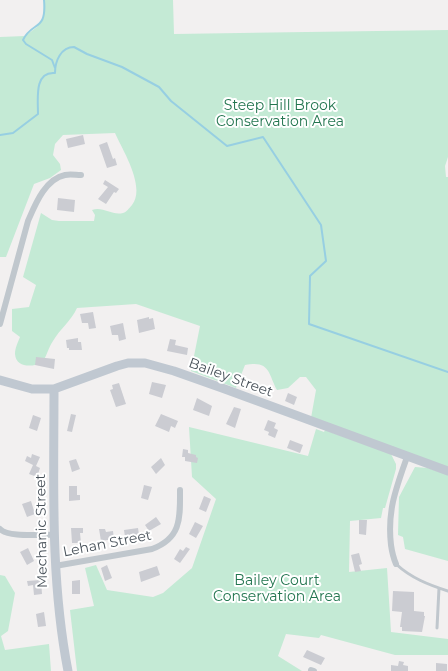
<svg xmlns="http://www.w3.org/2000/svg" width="448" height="671" font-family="Montserrat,sans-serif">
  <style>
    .green { fill: #c4ead5 }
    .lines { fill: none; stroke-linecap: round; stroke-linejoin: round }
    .stream { stroke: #97cfe2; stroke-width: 2 }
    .building { fill: #cbccd2 }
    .lane { stroke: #c0c7cd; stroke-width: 3 }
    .street { stroke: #c0c7cd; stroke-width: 6 }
    .secondary { stroke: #c0c8d1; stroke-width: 9 }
    .labels { text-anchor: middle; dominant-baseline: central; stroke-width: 4; stroke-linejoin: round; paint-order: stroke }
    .park-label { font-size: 14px; fill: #22754f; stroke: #fff }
    .street-label { font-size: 14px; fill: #4a535b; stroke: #fff }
  </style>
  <rect width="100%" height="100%" fill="#f2f0f0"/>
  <!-- green -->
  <path class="green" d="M44,0H173L174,34L448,30V157L445,166L446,177H448V467L311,418L316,390L306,377H300L288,388L277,390C268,373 270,360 245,365L236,388L191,371L200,326L136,304L77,308C71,321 60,329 53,341C48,348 47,356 42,363C32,367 16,368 15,354C15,348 18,342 20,337L12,331V309L29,307L36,285L23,277L41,213L52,220L59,221H94L95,215L92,210C103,206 112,216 123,213C127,212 129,208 132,205C146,187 123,151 115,133L63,135L55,144L53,155L60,164L61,170L50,178L34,184L6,257H0V37L25,36L37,27L43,19Z
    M189,427L308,456L316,429L324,432L325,430L391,454L396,464V469L385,508H383L381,518L350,521L349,572L387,568L391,632L448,639V655H395L321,635L319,638L286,634L278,656L302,671H77L70,610L94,606L85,568L96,565L107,590L153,597L163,593L192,568L216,499L192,477Z
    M415,467L428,468L448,475V561L405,549L403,537L398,535L399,497Z
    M0,575L5,576L15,593L8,631L1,636L5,650L49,644L51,671H0Z"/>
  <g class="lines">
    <!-- stream -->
    <path class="stream" d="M44,0C47,32 32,21 23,40L26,44L52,60L55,68
      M0,135L13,133L38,114C38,99 34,71 55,73C55,61 61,47 74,47L87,54L122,67L159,87L171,101L227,146L263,137L321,225L326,261L310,276L309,324L448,372"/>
  </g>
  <!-- building -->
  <path class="building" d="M83,135L85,144L68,148L66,139Z
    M107,142L113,159L115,158L117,165L107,168L99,145Z
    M105,180L119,189L116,193L114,192L106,204L98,199L108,187L103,184Z
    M58,198L75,200L74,212L57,210Z
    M93,312L96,328L89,329L88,323H82L80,314Z
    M149,317V319L153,318L155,329L139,333L137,320Z
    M123,323L126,339L119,341L118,335H112L110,326Z
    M78,338V342H81L82,350H69V348H67L66,340Z
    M170,339L176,340L175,345L188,348L187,355L167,351Z
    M36,357L55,359L54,369L35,365Z
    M152,382L166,385L162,398L149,394Z
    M119,383L126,404L116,407L110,390L113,389L112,385Z
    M288,393L297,397L294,405L285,401Z
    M197,398L212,406L209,416L193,410Z
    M234,407L241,409L235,428L226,424Z
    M71,414L76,415L72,432L67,431Z
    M161,414L178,421L175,428L171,426L169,432L155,426Z
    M33,415L41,418L37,431L29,428Z
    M268,420L276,423L274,428L278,430L275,438L268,435L269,432L264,430Z
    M290,440L303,445L300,453L287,448Z
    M183,449L188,450V453L196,455V457L198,458L197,463L185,461V457H182Z
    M32,454L40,457L36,466L40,468L37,477L29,474L33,465L25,461L27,456L31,458Z
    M161,458L165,465L156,474L151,467Z
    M76,459L80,469L72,472L69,461Z
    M144,485L152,487L148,500L141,498Z
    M69,486H77V495H80V500L69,501Z
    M204,496L211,499L206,512L199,509Z
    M31,501L35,514L27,517L22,504Z
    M156,517L161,524L149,531L145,525Z
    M359,520H367L366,535L359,534Z
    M195,522L203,526L196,538L189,534Z
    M71,528H83V533H80L81,543H72Z
    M138,528L139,535L125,537L124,530Z
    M99,529H105L106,532L113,531L114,539L101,541Z
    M186,547L190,549L180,563L174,559L180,549L183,551Z
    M28,548L34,561L27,565L20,552Z
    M359,553L362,564L359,565L361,571L355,572L351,555Z
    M107,565L112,578L105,581L101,568Z
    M157,566L160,575L141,582L139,572Z
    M41,580L42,594L34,595L33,585L28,586L27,581Z
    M80,580V594H72V581Z
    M393,591L414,592V611L424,612V616H425L422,632L402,631V627H400L402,612L392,611Z
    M44,612L46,626L38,627L36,614Z
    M307,650L325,658L321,665L303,657Z
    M399,661L404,662L403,665L408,666V671H391V665L398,666Z
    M436,663L447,664V671H436Z"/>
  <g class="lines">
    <!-- lane -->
    <path class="lane" d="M396,564C411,578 429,585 448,591
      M437,628L439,588"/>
    <!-- street -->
    <path class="street" d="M0,324L28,221C35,205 45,179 65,175C70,174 76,175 81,175
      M0,529C9,538 41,534 54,535
      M396,564C393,557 392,552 391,545C387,511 396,488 407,457
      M55,566L152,549C182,538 180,517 180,490
      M311,670L314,671"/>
    <!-- secondary -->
    <path class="secondary" d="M0,380L32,389H54L117,366L128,363H145L174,371L222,388L448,471
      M54,389C54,483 50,578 68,671"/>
  </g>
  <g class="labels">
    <!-- park labels -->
    <g class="park-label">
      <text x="280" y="105">Steep Hill Brook<tspan x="280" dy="16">Conservation Area</tspan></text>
      <text x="277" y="580">Bailey Court<tspan x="277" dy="16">Conservation Area</tspan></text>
    </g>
    <!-- street labels -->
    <g class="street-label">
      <text transform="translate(231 377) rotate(20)">Bailey Street</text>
      <text transform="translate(41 531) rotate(-91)">Mechanic Street</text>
      <text transform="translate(107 543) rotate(-11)">Lehan Street</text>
    </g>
  </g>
</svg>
